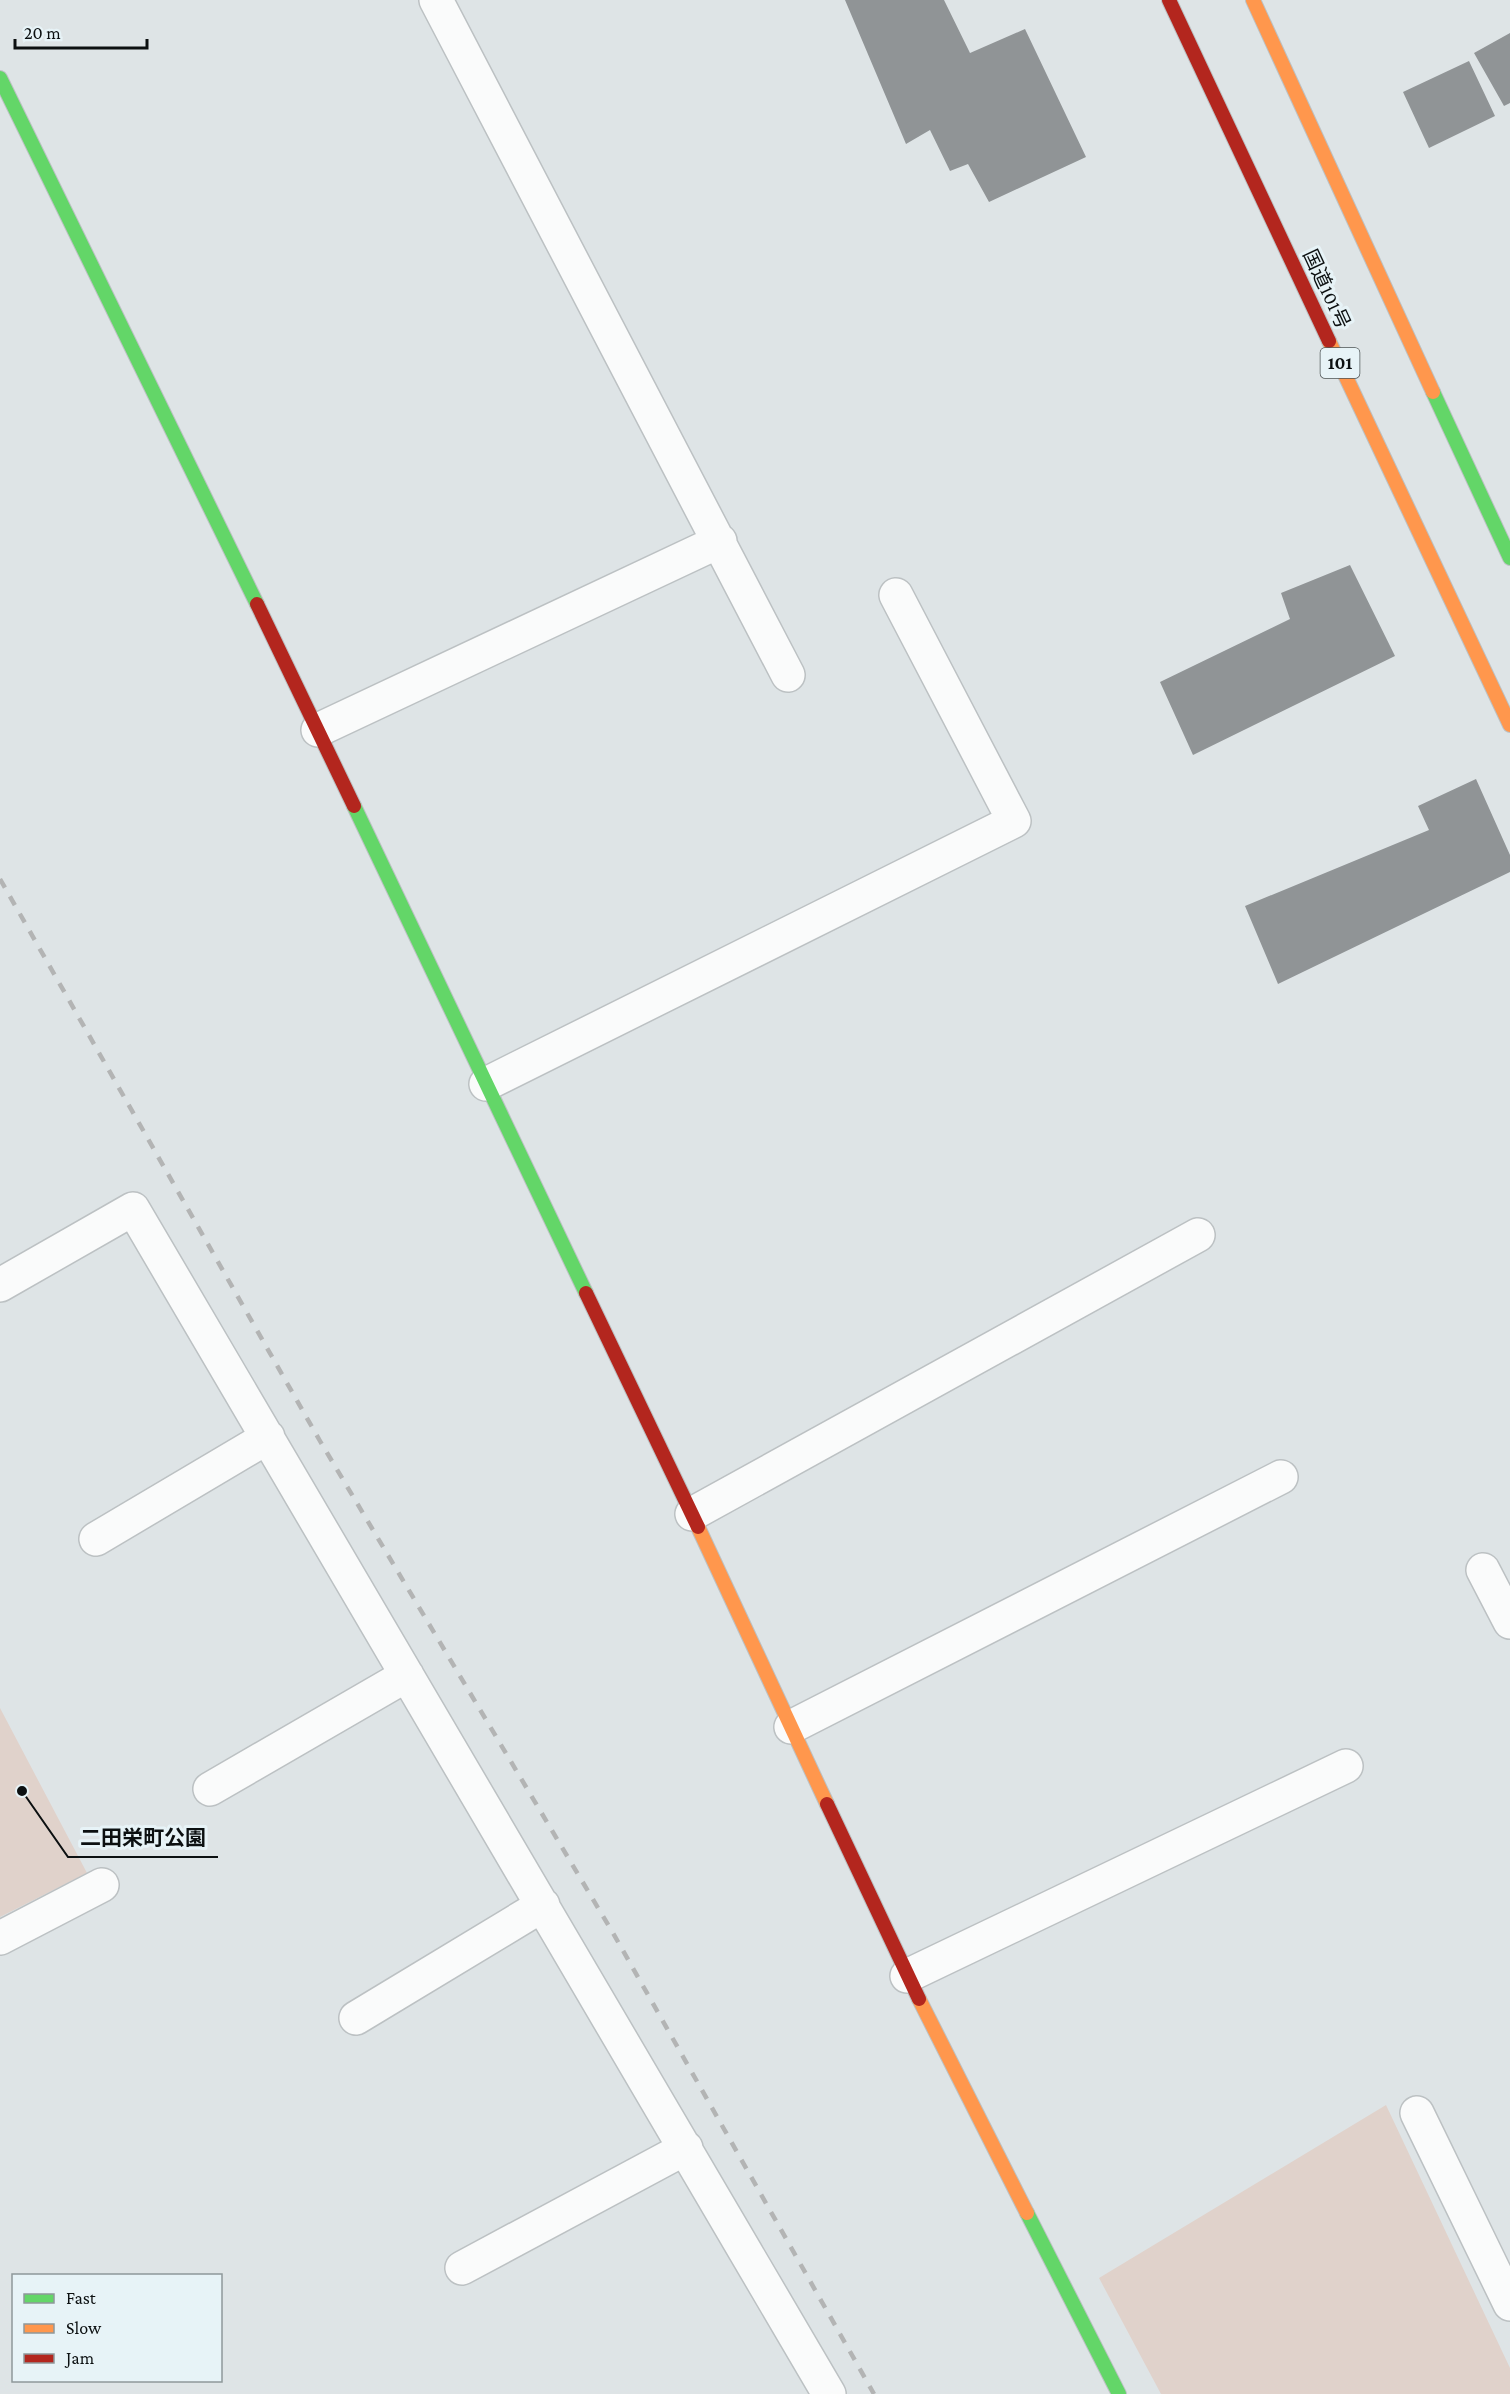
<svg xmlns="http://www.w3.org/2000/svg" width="1510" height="2394" font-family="'Crimson Pro','Noto Sans JP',serif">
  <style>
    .green { fill: #e0d2cb }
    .building { fill: #909496 }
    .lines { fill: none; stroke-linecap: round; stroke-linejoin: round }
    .street-casing { stroke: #bcc1c3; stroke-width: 36 }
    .fast-casing { stroke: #bcc1c3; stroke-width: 16 }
    .slow-casing { stroke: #bcc1c3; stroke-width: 16 }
    .jam-casing { stroke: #bcc1c3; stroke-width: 16 }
    .street { stroke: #fafbfb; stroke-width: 33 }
    .fast { stroke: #63d668; stroke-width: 14 }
    .slow { stroke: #ff974d; stroke-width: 14 }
    .jam { stroke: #b3261e; stroke-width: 14 }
    .rail { stroke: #b3b4b4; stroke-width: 4.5; stroke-dasharray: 10 10; stroke-linecap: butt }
    .labels { text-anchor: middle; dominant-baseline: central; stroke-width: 6; stroke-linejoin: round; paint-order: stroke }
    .shield { fill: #e7f3f7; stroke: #4e5456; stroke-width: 1.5 }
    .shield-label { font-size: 18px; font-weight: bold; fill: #0c1011 }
    .street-label { font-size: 20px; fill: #0c1011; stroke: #e7f3f7 }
    .leader { fill: none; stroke: #0c1011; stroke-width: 2 }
    .callout-dot { fill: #0c1011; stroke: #e7f3f7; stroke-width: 2 }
    .callout-label { font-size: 21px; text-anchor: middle; font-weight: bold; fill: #0c1011; stroke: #e7f3f7; stroke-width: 6; stroke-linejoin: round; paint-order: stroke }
  </style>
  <rect width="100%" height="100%" fill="#dee4e6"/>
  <!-- green -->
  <path class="green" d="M0,1708L87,1873L0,1917Z
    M1386,2105L1510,2368V2394H1161L1099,2278Z"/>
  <!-- building -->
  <path class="building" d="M845,0H944L970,53L1025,29L1086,157L989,202L968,164L950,171L930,130L906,144Z
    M1510,33V103L1504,106L1474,53Z
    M1469,61L1495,116L1429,148L1403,92Z
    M1350,565L1395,656L1193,755L1160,682L1290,619L1281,593Z
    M1476,779L1510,855V872L1278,984L1245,906L1429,830L1418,806Z"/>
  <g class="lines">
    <!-- street casing -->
    <g class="street-casing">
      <path id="street" d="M436,0L788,675
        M318,730L720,541
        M486,1084L1014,821L896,595
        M0,1285L133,1209L829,2394
        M692,1514L1198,1235
        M96,1539L268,1437
        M1483,1570L1510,1622
        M791,1727L1281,1477
        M210,1789L407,1675
        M0,1938L102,1885
        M907,1976L1346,1766
        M356,2018L543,1905
        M1417,2113L1510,2304
        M462,2268L686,2148"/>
    </g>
    <!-- fast casing -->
    <g class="fast-casing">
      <path id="fast" d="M0,78L257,604
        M1433,392L1510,558
        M354,806L586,1293
        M1027,2213L1119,2394"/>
    </g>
    <!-- slow casing -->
    <g class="slow-casing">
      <path id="slow" d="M1253,0L1433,392
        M1329,341L1510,725
        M698,1527L827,1804
        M919,1999L1027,2213"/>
    </g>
    <!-- jam casing -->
    <g class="jam-casing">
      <path id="jam" d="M1169,0L1329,341
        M257,604L354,806
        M586,1293L698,1527
        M827,1804L919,1999"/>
    </g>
    <!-- street -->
    <use href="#street" class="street"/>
    <!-- fast -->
    <use href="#fast" class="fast"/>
    <!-- slow -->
    <use href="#slow" class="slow"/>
    <!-- jam -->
    <use href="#jam" class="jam"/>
    <!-- rail -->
    <path class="rail" d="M0,879L320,1441L613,1933L874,2394"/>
  </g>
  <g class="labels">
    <!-- shield labels -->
    <rect class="shield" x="1320.5" y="348" width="39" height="30" rx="4.5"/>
    <g class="shield-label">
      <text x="1340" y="363">101</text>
    </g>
    <!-- street labels -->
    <g class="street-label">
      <text transform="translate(1327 289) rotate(65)">国道101号</text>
    </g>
  </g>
  <!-- callouts -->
  <path class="leader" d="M22 1791L68 1857H218"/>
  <circle class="callout-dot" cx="22" cy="1791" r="6"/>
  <g class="callout-label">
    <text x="143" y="1845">二田栄町公園</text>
  </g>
  <!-- legend -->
  <rect x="12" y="2274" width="210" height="108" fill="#e7f3f7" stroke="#8f989b" stroke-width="1.5"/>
  <rect x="24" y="2294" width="30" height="9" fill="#63d668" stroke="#8f989b" stroke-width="1.5"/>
  <text x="66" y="2304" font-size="18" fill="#0c1011">Fast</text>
  <rect x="24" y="2324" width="30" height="9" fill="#ff974d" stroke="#8f989b" stroke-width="1.5"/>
  <text x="66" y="2334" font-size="18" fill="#0c1011">Slow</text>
  <rect x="24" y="2354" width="30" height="9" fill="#b3261e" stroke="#8f989b" stroke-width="1.5"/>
  <text x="66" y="2364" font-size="18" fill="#0c1011">Jam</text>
  <!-- scale -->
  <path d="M15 39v9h132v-9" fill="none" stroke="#0c1011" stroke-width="3"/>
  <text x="24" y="39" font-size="18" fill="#0c1011" stroke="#e7f3f7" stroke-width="4.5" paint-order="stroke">20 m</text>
</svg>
